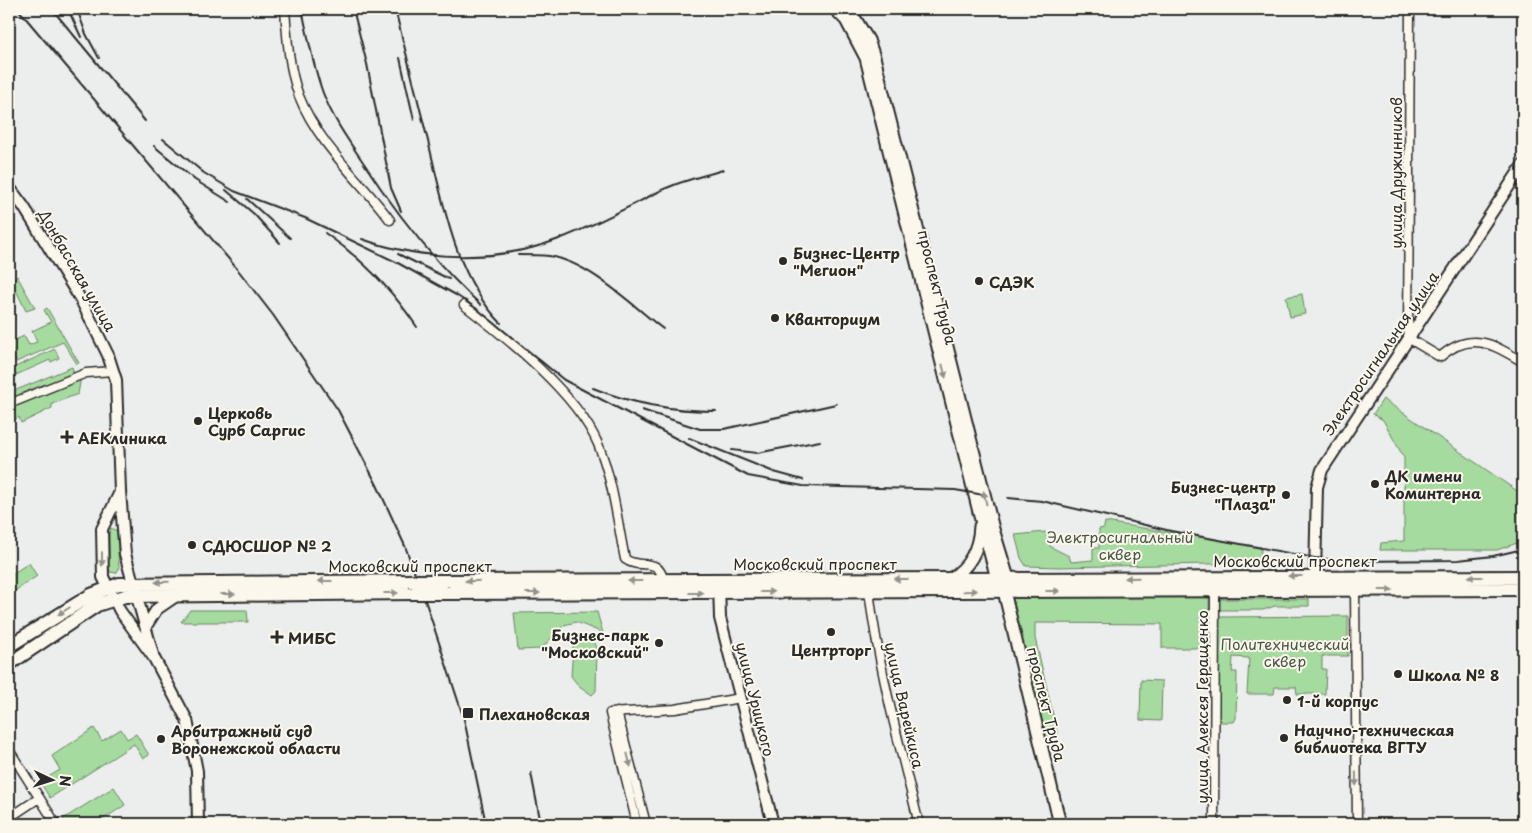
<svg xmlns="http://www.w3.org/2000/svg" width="1532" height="833" font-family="'Playpen Sans',sans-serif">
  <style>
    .green { fill: #a5db9e; stroke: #688364 }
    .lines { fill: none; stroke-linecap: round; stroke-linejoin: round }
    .minor-casing { stroke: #2b2b2b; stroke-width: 11 }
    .tertiary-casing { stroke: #2b2b2b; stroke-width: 14 }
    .secondary-casing { stroke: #2b2b2b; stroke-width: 15 }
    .primary-casing { stroke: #2b2b2b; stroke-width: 16 }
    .minor { stroke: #fbf7ec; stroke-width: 8 }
    .tertiary { stroke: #fbf7ec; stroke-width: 10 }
    .secondary { stroke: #fbf7ec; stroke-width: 11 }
    .primary { stroke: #fbf7ec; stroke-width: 12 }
    .rail { stroke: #2b2b2b; stroke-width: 2 }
    .primary-bridge-casing { stroke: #2b2b2b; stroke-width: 16; stroke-linecap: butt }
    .primary-bridge { stroke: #fbf7ec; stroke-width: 12 }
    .oneway { fill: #93918c }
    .poi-dot { fill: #2b2b2b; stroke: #fbf7ec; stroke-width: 2 }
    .labels { text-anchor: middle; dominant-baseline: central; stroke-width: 4; stroke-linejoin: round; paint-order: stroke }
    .street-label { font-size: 15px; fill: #2b2b2b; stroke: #fbf7ec }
    .poi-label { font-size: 15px; font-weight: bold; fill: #2b2b2b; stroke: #fbf7ec; text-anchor: start }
    .park-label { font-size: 15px; fill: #4a5748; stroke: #fbf7ec }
  </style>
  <rect width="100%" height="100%" fill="#eceded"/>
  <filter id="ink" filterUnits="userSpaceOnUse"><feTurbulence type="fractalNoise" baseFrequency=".02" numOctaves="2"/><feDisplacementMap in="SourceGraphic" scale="10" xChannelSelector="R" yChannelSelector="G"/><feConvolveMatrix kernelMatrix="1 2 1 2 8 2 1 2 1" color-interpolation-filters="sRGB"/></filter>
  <g filter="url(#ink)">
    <!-- green -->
    <path class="green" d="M17,276L35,308L26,311L11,280Z
      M1302,294L1305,314L1290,317L1286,297Z
      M47,308L79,363L77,364L63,342L16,362L9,343L24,336L29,345L37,342L32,331L51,322L44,310Z
      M55,349L59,358L51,362L50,360L16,375L13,368Z
      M72,367L74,373L11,399L9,393Z
      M81,377L78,394L52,404V408L21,423L19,417L9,423V408Z
      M1383,399L1523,495V541L1497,550H1380L1381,543L1404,541V458L1383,420L1373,414Z
      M1105,522L1261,547V563L1059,567L1026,566L1021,558L1015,535L1045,532L1051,547L1069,556L1071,562L1093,560V548H1099V529L1104,528Z
      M111,528L117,531L119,569L116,573L110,572L109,568V534Z
      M29,563L37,576L9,595V576Z
      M1209,596L1210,648H1162V624L1035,623V638L1058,736L1043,740L1011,597Z
      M1218,599H1309V606H1275L1263,610H1218Z
      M190,610H247L248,622H181Z
      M597,612L603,633L576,622L564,625L541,649L518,650L514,613Z
      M1348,616V656H1322V669H1326L1325,694H1297L1296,687H1275L1274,694H1247L1249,658L1233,657L1232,672H1237L1236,718L1234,722H1217L1218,617Z
      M586,639L595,643L597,648L596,691L592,695L578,685L571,676L573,647L581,640Z
      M1141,680L1162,681L1161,721L1140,720Z
      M94,728L102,741L121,729L127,739L136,734L149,755L143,759L134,744L50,798L40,782L60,770L52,756Z
      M114,787L125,805L96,824H66L63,819Z"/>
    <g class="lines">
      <!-- minor casing -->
      <g class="minor-casing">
        <path id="minor" d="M285,9C287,38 289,69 299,96C318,144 360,180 390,220
          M1410,9L1408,338L1440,357C1471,330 1493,344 1523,362
          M464,305C508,339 576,393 598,444C613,480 617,520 625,559C641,571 657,554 664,581
          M9,404L86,373L113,371
          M1355,590L1357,824
          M869,591C879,671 900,747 919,824
          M617,712L646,824
          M9,750L56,824
          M9,818L39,798
          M637,824L610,713L675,709L741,698
          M1214,824L1215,590"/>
      </g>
      <!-- tertiary casing -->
      <g class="tertiary-casing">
        <path id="tertiary" d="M9,187L24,207L81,300L108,355L116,380L120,491L125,554L154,658
          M120,492L102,529L103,577L120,611L154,658L187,720L197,771L198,824
          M1315,576L1317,487L1322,470L1523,165
          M719,584L720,618L773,824
          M146,626L157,609L176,596"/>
      </g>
      <!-- secondary casing -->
      <g class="secondary-casing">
        <path id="secondary" d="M835,9L846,20L866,58L980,516L995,571L1004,591L1060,824
          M849,9L868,40L874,57L993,529L1008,578L1005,587
          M950,579C970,567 979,548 980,526"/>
      </g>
      <!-- primary casing -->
      <g class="primary-casing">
        <path id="primary" d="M446,581L1523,577
          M449,593L1523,589
          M9,646L91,595L119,584L409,581
          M9,664L97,605L125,596L413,593"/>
      </g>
      <!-- minor -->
      <use href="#minor" class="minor"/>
      <!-- tertiary -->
      <use href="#tertiary" class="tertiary"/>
      <!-- secondary -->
      <use href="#secondary" class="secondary"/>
      <!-- primary -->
      <use href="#primary" class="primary"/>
      <!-- rail -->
      <path class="rail" d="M18,9L238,270L273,315L338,410L377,485L405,546L427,606L464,719L486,824
        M52,9L145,121
        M68,9L81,37
        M77,9L86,34L99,58
        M302,9C308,37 313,66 323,93C333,119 348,140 363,162C397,214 434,263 481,305
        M353,9L367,64L391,188L401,211
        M395,9C406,54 418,100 429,145C444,206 455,276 501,323
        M400,58L414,120
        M163,139L204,173L234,191L305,218L396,262L456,295L477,309L564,380L748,476L803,486L955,490L984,495
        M154,146L195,180L230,202
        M226,190L254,214L280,243
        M247,199L290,238
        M325,233C361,258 393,291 417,327
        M362,239C423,261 498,263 559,239C595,225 628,207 662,190C681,181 703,176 723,170
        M398,254L449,279
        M518,255C528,255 539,255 549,256C589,262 632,305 663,329
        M593,388C632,404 673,411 716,411
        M642,410L700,429H724L836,404
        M689,438L774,472L803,480
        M732,450L757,453L820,441
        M1008,498L1042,501L1171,531L1315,558L1353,561L1458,560L1493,556L1523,549
        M531,773L541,824"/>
      <!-- primary-bridge casing -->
      <g class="primary-bridge-casing">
        <path id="primary-bridge" d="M409,581H446
          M413,593H449"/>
      </g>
      <!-- primary-bridge -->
      <use href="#primary-bridge" class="primary-bridge"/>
    </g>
    <!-- one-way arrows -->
    <defs><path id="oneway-solid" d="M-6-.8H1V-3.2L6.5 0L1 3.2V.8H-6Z" transform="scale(1.25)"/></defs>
    <g class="oneway">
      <use href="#oneway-solid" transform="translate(944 371) rotate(76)"/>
      <use href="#oneway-solid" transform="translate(985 498) rotate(-103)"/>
      <use href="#oneway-solid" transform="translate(102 559) rotate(90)"/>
      <use href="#oneway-solid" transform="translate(1295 576) rotate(180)"/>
      <use href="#oneway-solid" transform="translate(1475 577) rotate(-180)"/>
      <use href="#oneway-solid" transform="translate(1132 578) rotate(179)"/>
      <use href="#oneway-solid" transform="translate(901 579) rotate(180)"/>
      <use href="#oneway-solid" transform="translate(325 581) rotate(180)"/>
      <use href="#oneway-solid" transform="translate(472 581) rotate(180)"/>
      <use href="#oneway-solid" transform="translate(635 581) rotate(180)"/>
      <use href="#oneway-solid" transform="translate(162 582) rotate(178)"/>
      <use href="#oneway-solid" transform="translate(1386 590)"/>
      <use href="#oneway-solid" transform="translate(970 591) rotate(-1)"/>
      <use href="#oneway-solid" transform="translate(1053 591)"/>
      <use href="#oneway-solid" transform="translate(767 592)"/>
      <use href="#oneway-solid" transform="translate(391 593)"/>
      <use href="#oneway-solid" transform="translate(533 593)"/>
      <use href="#oneway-solid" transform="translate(696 593)"/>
      <use href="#oneway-solid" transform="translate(228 594)"/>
      <use href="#oneway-solid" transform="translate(64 611) rotate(148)"/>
      <use href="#oneway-solid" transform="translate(629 760) rotate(76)"/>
      <use href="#oneway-solid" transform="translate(1356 779) rotate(89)"/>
    </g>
  </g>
  <!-- markers -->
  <g class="poi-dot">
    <circle cx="783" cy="261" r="5"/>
    <circle cx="979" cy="281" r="5"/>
    <circle cx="775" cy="318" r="5"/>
    <circle cx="198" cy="421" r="5"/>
    <path d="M64.5 429.5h5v5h5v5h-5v5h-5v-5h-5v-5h5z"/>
    <circle cx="1375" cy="484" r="5"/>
    <circle cx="1286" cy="495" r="5"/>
    <circle cx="192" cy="545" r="5"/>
    <circle cx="831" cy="632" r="5"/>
    <path d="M274.5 629.5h5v5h5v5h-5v5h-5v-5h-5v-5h5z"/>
    <circle cx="659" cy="643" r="5"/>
    <circle cx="1398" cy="674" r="5"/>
    <circle cx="1287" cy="700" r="5"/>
    <rect x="462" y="707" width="12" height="12" rx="2.5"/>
    <circle cx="1284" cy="738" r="5"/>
    <circle cx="161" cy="739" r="5"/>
  </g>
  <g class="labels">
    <!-- street labels -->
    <g class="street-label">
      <text transform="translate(1395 173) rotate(-90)">улица Дружинников</text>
      <text transform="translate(78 270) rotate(60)">Донбасская улица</text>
      <text transform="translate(938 287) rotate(76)">проспект Труда</text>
      <text transform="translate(1380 353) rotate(-56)">Электросигнальная улица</text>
      <text x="1295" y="560">Московский проспект</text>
      <text x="815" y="563">Московский проспект</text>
      <text x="410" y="565">Московский проспект</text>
      <text transform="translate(756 699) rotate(76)">улица Урицкого</text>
      <text transform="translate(1047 704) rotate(76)">проспект Труда</text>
      <text transform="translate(905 705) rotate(77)">улица Варейкиса</text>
      <text transform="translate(1201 707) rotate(-90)">улица Алексея Геращенко</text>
    </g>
    <!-- poi labels -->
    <g class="poi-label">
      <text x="793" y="252">Бизнес-Центр<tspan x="793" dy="17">"Мегион"</tspan></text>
      <text x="989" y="281">СДЭК</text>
      <text x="785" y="318">Кванториум</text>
      <text x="208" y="412">Церковь<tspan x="208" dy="17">Сурб Саргис</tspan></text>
      <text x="78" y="437">АЕКлиника</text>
      <text x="1385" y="475">ДК имени<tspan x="1385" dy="17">Коминтерна</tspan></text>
      <text x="1276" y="486" text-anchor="end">Бизнес-центр<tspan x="1276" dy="17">"Плаза"</tspan></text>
      <text x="202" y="545">СДЮСШОР № 2</text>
      <text x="649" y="634" text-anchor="end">Бизнес-парк<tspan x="649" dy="17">"Московский"</tspan></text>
      <text x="288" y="637">МИБС</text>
      <text x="831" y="649" text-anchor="middle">Центрторг</text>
      <text x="1408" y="674">Школа № 8</text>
      <text x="1297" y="700">1-й корпус</text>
      <text x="479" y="713">Плехановская</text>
      <text x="1294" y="729">Научно-техническая<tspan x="1294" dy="17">библиотека ВГТУ</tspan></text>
      <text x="171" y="730">Арбитражный суд<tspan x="171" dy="17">Воронежской области</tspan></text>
    </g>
    <!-- park labels -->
    <g class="park-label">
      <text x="1120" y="536">Электросигнальный<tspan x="1120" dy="17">сквер</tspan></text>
      <text x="1285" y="643">Политехнический<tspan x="1285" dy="17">сквер</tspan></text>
    </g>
  </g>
  <!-- margin -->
  <rect width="1532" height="833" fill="none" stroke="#fbf7ec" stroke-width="30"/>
  <rect x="15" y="15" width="1502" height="803" fill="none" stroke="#2b2b2b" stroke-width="2" filter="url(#ink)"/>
  <!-- north arrow -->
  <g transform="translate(52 780) rotate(94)" stroke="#fbf7ec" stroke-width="4" paint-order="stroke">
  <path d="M0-4L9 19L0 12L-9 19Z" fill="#2b2b2b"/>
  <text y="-8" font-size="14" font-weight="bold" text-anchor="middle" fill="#2b2b2b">N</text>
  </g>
</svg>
